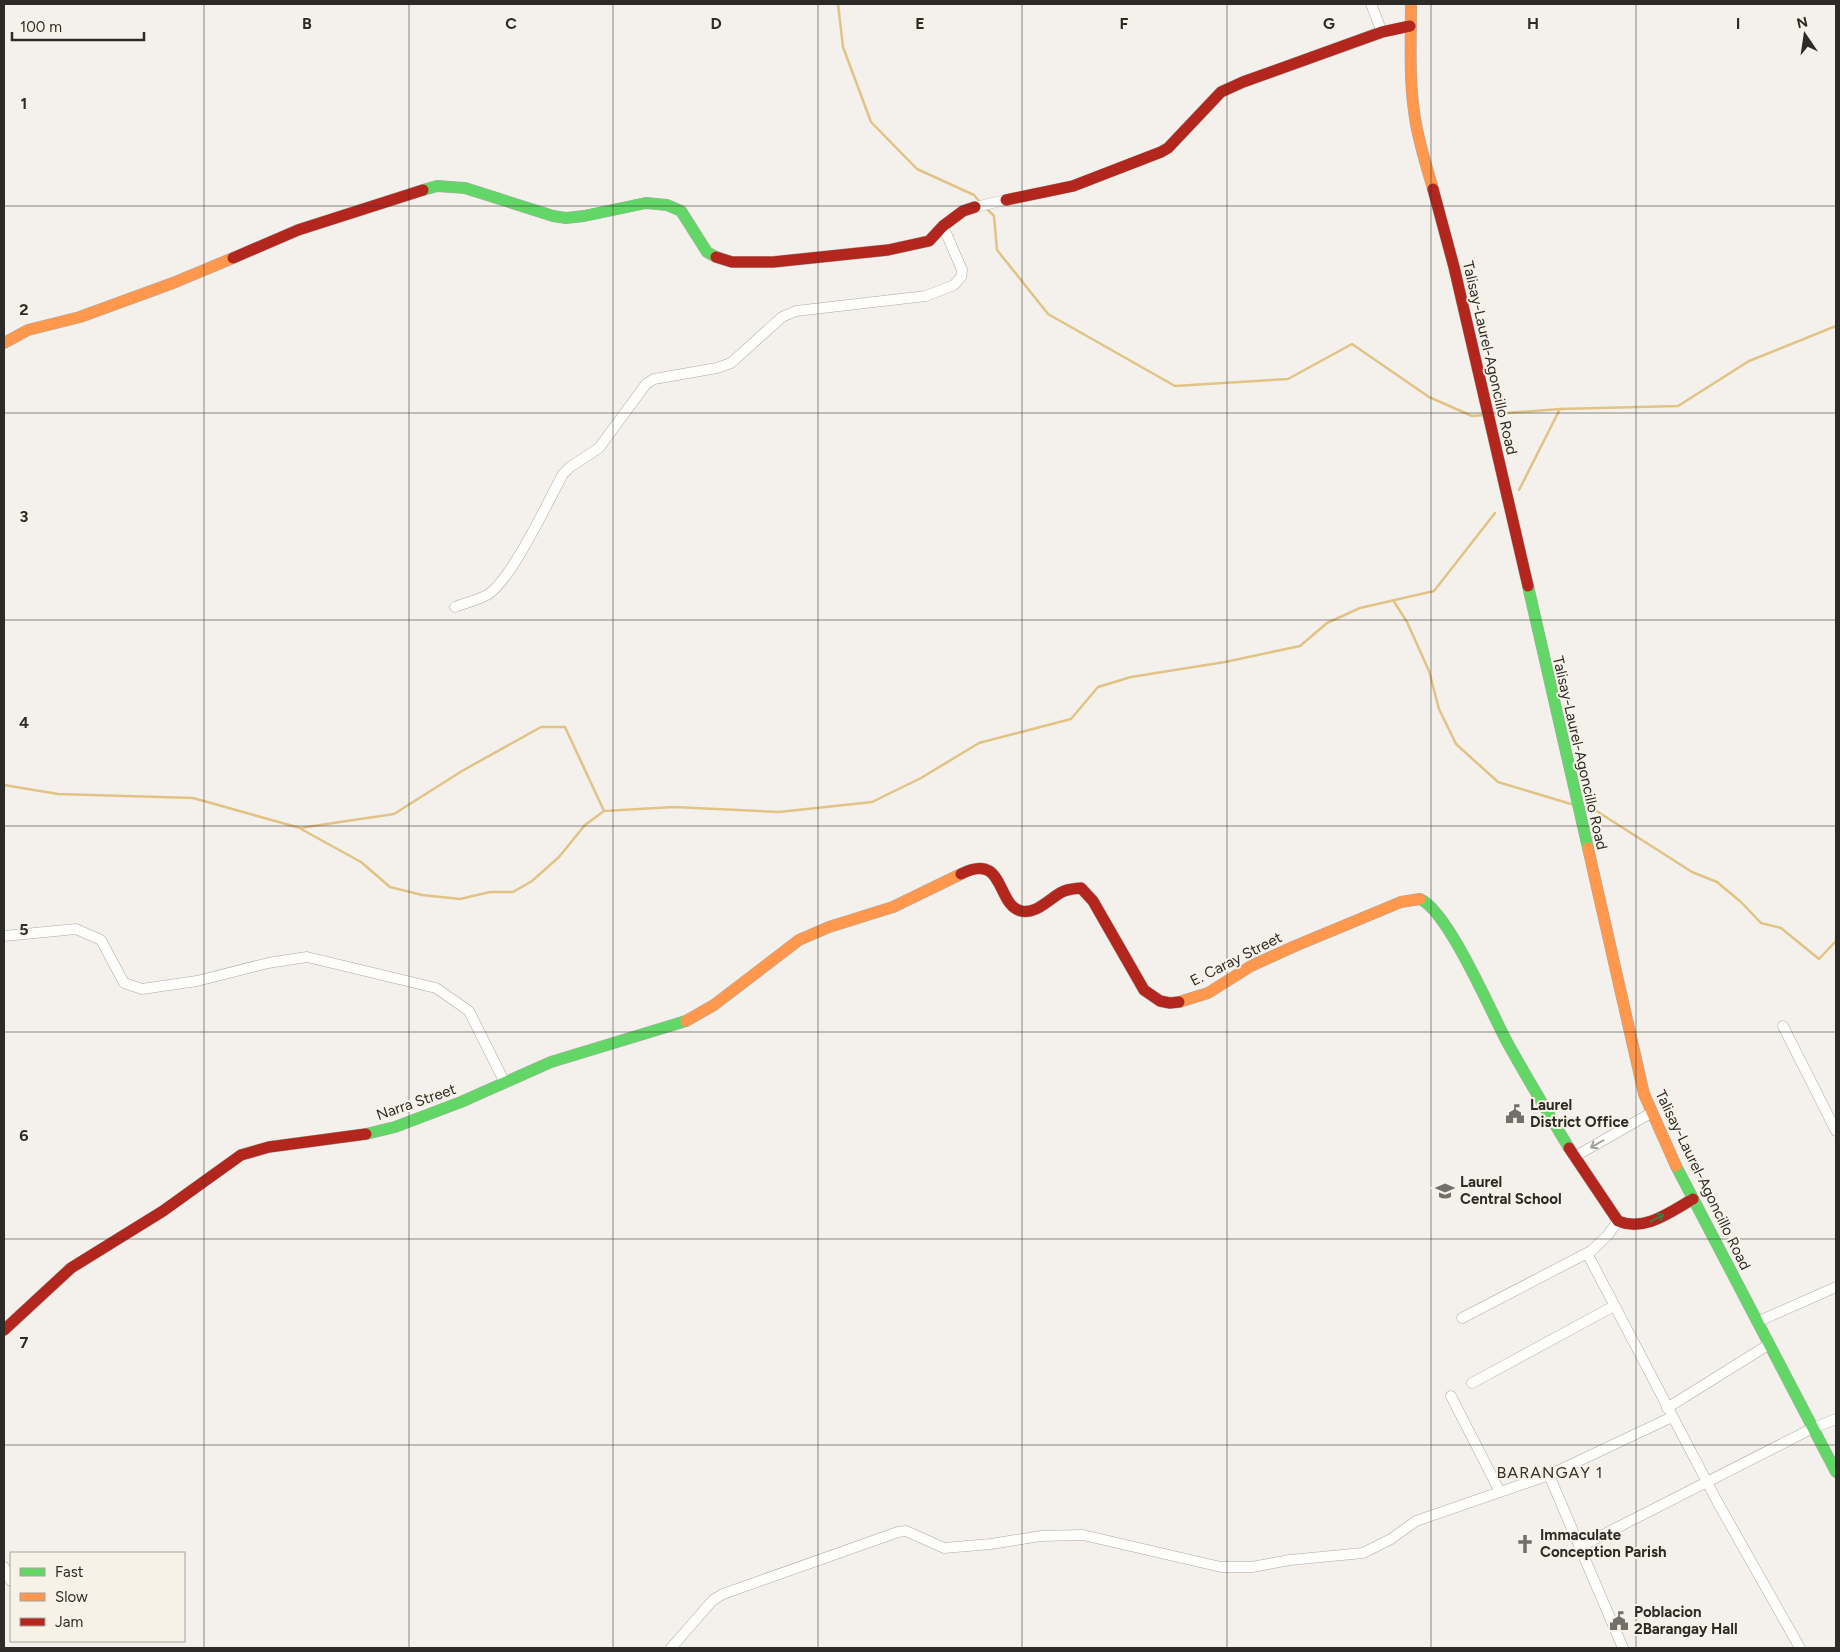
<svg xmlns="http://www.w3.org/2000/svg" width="1840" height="1652" font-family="Figtree,sans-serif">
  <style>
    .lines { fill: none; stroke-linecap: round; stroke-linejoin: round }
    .stream { stroke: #e1c386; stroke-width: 2.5 }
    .street-casing { stroke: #acaaa6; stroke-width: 11 }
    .fast-casing { stroke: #acaaa6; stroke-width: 12 }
    .slow-casing { stroke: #acaaa6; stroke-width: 12 }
    .jam-casing { stroke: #acaaa6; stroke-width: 12 }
    .street { stroke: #fdfdfc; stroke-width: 10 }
    .fast { stroke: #63d668; stroke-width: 11 }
    .slow { stroke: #ff974d; stroke-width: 11 }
    .jam { stroke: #b3261e; stroke-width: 11 }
    .oneway { stroke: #9f9e9c }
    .oneway2 { stroke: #457844 }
    .grid { fill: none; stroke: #2d2b27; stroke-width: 1; stroke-opacity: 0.55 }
    .labels { text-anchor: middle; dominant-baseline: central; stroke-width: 4; stroke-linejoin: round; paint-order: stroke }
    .street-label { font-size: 15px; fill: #2d2b27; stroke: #f7f2e8 }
    .poi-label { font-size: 15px; font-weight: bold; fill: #2d2b27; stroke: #f7f2e8; text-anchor: start }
    .neighbourhood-label { font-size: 16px; letter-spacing: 1px; fill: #35312a; stroke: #f7f2e8 }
    .grid-label { font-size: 16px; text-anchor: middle; font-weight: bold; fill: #2d2b27; stroke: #f7f2e8; stroke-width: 4; stroke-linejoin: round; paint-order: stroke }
  </style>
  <rect width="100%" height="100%" fill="#f4f1ec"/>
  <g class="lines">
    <!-- stream -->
    <path class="stream" d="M838,4L843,47L871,122L917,169L974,195L980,202
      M986,208L994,216L997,250L1048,314L1175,386L1288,379L1352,344L1429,397L1472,416L1484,415
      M1492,414L1560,409L1678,406L1749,361L1836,326
      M1519,490L1560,409
      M1393,600L1407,622L1429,671L1439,709L1456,744L1498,782L1571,804
      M4,785L58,794L193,798L300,828L394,814L462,771L541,727H565L604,811L674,807L779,812L872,802L921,778L979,743L1071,719L1098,687L1131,677L1225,662L1300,646L1327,623L1360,608L1434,591L1495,513
      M1584,807L1595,810L1692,872L1717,882L1741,902L1761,923L1781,928L1819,959L1836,941
      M301,829L361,862L390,887L422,895L460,899L490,892H513L532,881L559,857L585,825L604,811"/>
    <!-- street casing -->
    <g class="street-casing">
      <path id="street" d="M1371,4L1382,32
        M975,207L1006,200
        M455,607C465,603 478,600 487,595C512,580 548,501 563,474L570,467L599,448L646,384L654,379L717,368L731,363L782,317L796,311L926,296L954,285L961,277L962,270L943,226
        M4,936L76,929L101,940L124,983L142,989L197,981L268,963L307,957L436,988L469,1011L505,1083
        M1783,1026L1836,1131
        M1574,1157L1651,1113
        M1587,1253L1718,1503L1800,1648
        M1462,1318L1591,1251L1607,1236L1618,1221
        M1757,1322L1836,1287
        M1472,1383L1614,1306
        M1451,1396L1500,1492
        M1667,1408L1768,1345
        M1549,1475L1623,1648
        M1581,1546L1813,1428L1836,1419
        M4,1567L11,1581
        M671,1648L713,1600L723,1594L898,1532L906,1531L944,1548L991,1544L1041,1536L1083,1535L1221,1567H1252L1290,1560L1363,1553L1391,1539L1416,1521L1549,1475L1672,1417"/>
    </g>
    <!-- fast casing -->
    <g class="fast-casing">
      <path id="fast" d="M423,190L437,186L465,188L553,216L566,218L584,216L646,203L667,205L681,211L707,252L716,257
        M1528,586L1588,848
        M1420,899C1448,911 1491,1012 1507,1042C1527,1078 1548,1113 1569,1148
        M366,1134L395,1127L461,1102L551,1062L686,1021
        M1676,1166L1836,1472"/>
    </g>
    <!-- slow casing -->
    <g class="slow-casing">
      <path id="slow" d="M1411,4C1411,40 1409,76 1414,111C1417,138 1426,164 1433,189
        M4,343L28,330L80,317L173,283L233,258
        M1588,848L1644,1094L1676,1166
        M1179,1002L1208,993L1251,966L1295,946L1401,902L1420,899
        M686,1021L714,1005L799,940L829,927L893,907L961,874"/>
    </g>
    <!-- jam casing -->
    <g class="jam-casing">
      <path id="jam" d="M1433,189L1454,267L1528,586
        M1006,200L1073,186L1161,152L1168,148L1221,92L1243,82L1382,32L1410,26
        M716,257L732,262H773L888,250L929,241L943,226L963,211L975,207
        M233,258L298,230L423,190
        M961,874C1005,851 996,905 1021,911C1036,915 1050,898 1062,892C1068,889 1074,889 1081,888L1093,901L1144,990L1160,1001L1170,1003L1179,1002
        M1569,1148L1618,1221C1645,1232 1670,1212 1693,1199
        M4,1330L71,1268L163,1211L241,1155L269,1147L366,1134"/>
    </g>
    <!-- street -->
    <use href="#street" class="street"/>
    <!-- fast -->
    <use href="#fast" class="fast"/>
    <!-- slow -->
    <use href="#slow" class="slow"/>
    <!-- jam -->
    <use href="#jam" class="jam"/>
  </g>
  <!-- one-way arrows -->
  <defs><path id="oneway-shaft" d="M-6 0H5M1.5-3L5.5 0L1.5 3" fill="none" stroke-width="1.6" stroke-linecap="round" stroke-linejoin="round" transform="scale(1.25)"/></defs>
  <use class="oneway" href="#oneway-shaft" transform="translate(1597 1144) rotate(150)"/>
  <use class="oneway2" href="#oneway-shaft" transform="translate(1657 1218) rotate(-28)"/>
  <!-- grid -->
  <path class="grid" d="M204,4V1648M409,4V1648M613,4V1648M818,4V1648M1022,4V1648M1227,4V1648M1431,4V1648M1636,4V1648M4,206H1836M4,413H1836M4,620H1836M4,826H1836M4,1032H1836M4,1239H1836M4,1445H1836"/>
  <!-- icons -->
  <defs>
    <g id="civic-bare" transform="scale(1.5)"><path d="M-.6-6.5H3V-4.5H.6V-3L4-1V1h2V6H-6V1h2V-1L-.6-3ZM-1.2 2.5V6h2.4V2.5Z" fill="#73706c" stroke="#f7f2e8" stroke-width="2.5" paint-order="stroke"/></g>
    <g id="school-bare" transform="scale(1.5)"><path d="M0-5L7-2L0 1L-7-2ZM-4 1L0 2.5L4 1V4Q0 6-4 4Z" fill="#73706c" stroke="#f7f2e8" stroke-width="2.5" paint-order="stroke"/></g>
    <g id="church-bare" transform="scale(1.5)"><path d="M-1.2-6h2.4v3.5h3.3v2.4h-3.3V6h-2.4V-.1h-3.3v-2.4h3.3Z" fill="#73706c" stroke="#f7f2e8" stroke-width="2.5" paint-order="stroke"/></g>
  </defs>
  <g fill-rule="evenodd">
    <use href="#civic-bare" x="1515" y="1114"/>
    <use href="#school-bare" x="1445" y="1191"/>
    <use href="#church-bare" x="1525" y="1544"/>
    <use href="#civic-bare" x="1619" y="1621"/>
  </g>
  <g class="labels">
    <!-- street labels -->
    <g class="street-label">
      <text transform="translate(1490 358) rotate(77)">Talisay-Laurel-Agoncillo Road</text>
      <text transform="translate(1580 753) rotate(77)">Talisay-Laurel-Agoncillo Road</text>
      <text transform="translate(1236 959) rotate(-27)">E. Caray Street</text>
      <text transform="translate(416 1102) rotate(-19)">Narra Street</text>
      <text transform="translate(1703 1180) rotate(64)">Talisay-Laurel-Agoncillo Road</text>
    </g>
    <!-- poi labels -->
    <g class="poi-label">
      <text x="1530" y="1105">Laurel<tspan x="1530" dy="17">District Office</tspan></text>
      <text x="1460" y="1182">Laurel<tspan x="1460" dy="17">Central School</tspan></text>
      <text x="1540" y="1535">Immaculate<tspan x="1540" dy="17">Conception Parish</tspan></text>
      <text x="1634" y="1612">Poblacion<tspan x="1634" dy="17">2Barangay Hall</tspan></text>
    </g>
    <!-- neighbourhood labels -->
    <g class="neighbourhood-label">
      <text x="1550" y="1472">BARANGAY 1</text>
    </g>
  </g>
  <g class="grid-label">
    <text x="307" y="29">B</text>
    <text x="511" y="29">C</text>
    <text x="716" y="29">D</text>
    <text x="920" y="29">E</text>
    <text x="1124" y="29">F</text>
    <text x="1329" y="29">G</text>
    <text x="1533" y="29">H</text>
    <text x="1738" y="29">I</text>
    <text x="24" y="109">1</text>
    <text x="24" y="315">2</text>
    <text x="24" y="522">3</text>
    <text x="24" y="728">4</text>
    <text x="24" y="935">5</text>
    <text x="24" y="1141">6</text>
    <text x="24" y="1348">7</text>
  </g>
  <!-- border -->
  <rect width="1840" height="1652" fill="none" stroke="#2d2b27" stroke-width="10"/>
  <!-- legend -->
  <rect x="10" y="1552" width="175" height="90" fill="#f7f2e8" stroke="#a6a29b"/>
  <rect x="20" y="1568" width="25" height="8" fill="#63d668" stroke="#a6a29b"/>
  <text x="55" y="1577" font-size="15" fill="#2d2b27">Fast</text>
  <rect x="20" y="1593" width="25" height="8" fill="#ff974d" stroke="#a6a29b"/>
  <text x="55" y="1602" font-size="15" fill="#2d2b27">Slow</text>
  <rect x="20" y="1618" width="25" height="8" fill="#b3261e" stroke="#a6a29b"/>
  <text x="55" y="1627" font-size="15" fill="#2d2b27">Jam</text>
  <!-- north arrow -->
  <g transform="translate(1805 35) rotate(347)" stroke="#f7f2e8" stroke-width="4" paint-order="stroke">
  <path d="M0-4L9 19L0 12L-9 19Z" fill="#2d2b27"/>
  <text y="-8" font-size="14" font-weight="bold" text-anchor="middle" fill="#2d2b27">N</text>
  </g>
  <!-- scale -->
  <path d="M12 32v8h132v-8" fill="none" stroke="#2d2b27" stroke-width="2.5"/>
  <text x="20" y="32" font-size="15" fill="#2d2b27" stroke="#f7f2e8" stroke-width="4" paint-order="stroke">100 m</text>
</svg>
